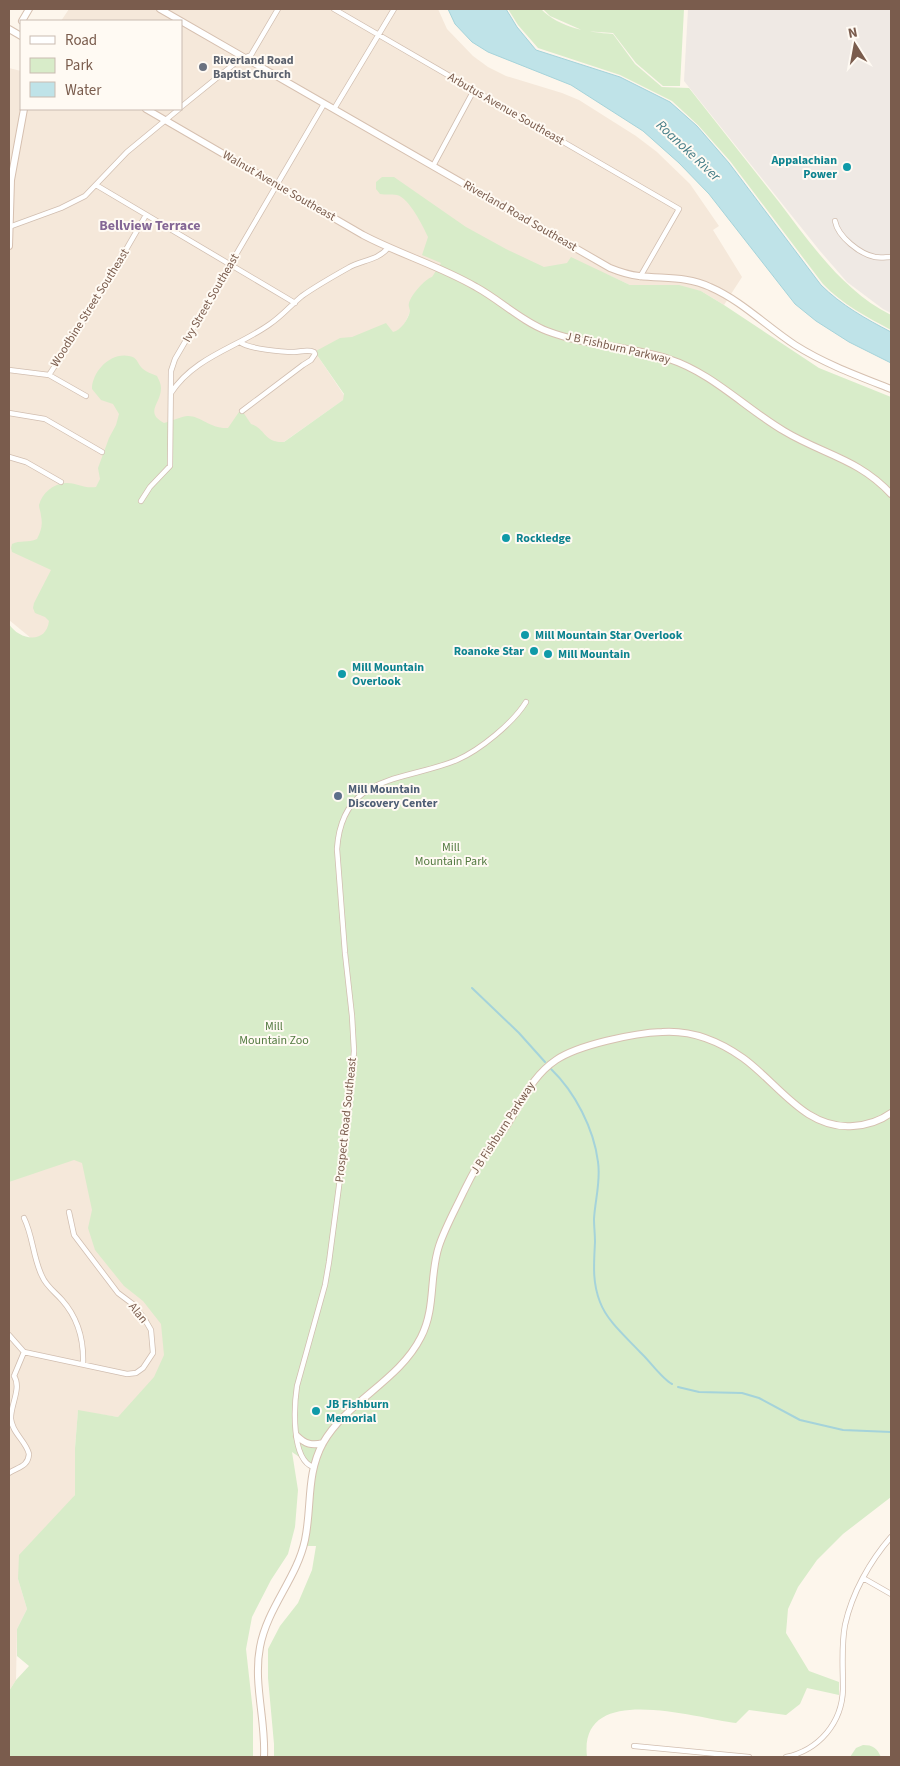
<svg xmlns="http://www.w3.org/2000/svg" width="900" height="1766" font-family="'Source Sans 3',sans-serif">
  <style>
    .residential { fill: #f5e8da }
    .industrial { fill: #efe9e4 }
    .green { fill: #d8ecc9 }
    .water { fill: #bfe3e8; stroke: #a5d3da }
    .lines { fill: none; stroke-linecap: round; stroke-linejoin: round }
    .stream { stroke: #a5d3da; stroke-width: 2 }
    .street-casing { stroke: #d1beb0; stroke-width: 6 }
    .secondary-casing { stroke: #d6c0b0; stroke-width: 8 }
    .street { stroke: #fff; stroke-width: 4.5 }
    .secondary { stroke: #fff; stroke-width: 6 }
    .worship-dot { fill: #6b7280; stroke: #fffaf3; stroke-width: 2 }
    .culture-dot { fill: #0f9aa8; stroke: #fffaf3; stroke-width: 2 }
    .service-dot { fill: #5c6f8a; stroke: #fffaf3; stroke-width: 2 }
    .labels { text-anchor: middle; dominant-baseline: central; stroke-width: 4; stroke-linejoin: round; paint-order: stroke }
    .worship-label { font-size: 12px; font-weight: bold; fill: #5b616d; stroke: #fffaf3; text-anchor: start }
    .street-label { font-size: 12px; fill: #7a5c4d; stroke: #fffaf3 }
    .culture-label { font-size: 12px; font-weight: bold; fill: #0d838f; stroke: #fffaf3; text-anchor: start }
    .service-label { font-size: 12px; font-weight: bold; fill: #4e5e75; stroke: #fffaf3; text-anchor: start }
    .park-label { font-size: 12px; fill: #537a41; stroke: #fffaf3 }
    .water-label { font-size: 14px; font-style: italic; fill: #437c86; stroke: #fffaf3 }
    .neighbourhood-label { font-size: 14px; font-weight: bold; fill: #846695; stroke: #fffaf3 }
  </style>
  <rect width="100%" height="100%" fill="#fdf6ec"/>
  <!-- residential -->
  <path class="residential" d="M69,9H438L447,29L473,56L488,67L506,76L562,93L579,100L636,136L657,152L690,184L719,226L713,230L742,277L724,305L701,291L630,285L606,274L556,280L464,229L410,312L398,338L317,355L346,398L271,451L227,431L55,599L43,648L9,620V68L21,71V109H181V21H61Z
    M104,1127L188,1381L118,1417L78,1411L75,1448V1495L18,1579L27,1609L17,1629L16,1680L9,1691V1178Z"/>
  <!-- industrial -->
  <path class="industrial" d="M688,9H891V313L883,309L847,282L820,251L684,81Z"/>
  <!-- green -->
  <path class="green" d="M508,9H541C560,28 587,32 613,34L635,64L662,87L689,88C719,126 749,164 779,202C811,244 843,291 891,315V330C867,317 842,304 823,284L730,161L698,125L672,101L620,75L538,48L518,25Z
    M543,9H684L680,86H663L636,63L613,33L584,31L550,16Z
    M382,177H394L466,227L506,249L544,267L567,263L571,257L630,285H679L701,291L724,305L819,368L891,397V1497L843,1534L817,1560L798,1587L788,1609L786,1633L809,1671L839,1682V1695L807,1688L800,1704L786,1715L749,1710L736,1723C697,1719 578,1680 587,1757H274V1744L268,1678V1649L280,1626L298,1603L312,1570L316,1546H305L314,1467L292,1452L298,1490L295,1527L288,1554L271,1580L252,1617L246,1649L253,1712V1757H9V1691L16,1680L29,1666L17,1656V1629L27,1609L18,1579L19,1555L75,1495V1448L78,1410L118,1417L154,1377L164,1355L161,1324L143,1301L124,1286L95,1250L88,1228L92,1210L82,1163L74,1160L9,1182V624C19,640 46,645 49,621L45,617L35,613L33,608L34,603L51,570L12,552L11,548L12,544C20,540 28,543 37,539C41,531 43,525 41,516C41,513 39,508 39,505C42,493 53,484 65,483C77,482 83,489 96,487L100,479L98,468L109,438L116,425L119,414L113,404L101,400L92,389C92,372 110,352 129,356C138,357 137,364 143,369C146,372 153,374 157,376C159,380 161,384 161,388C161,404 144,412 164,423C171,421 180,417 187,416C200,415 210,429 228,428L241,409L251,424C266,429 264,443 284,442L343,400L344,394L317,355L316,351L340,338L352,337L386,323L393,332C401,330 408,320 410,311C410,309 408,306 409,303C411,295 425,279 432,277L441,263L422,255L428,237C423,226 409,198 397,195C391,194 386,195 380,194L376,189V182Z
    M863,1745C873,1745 877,1748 881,1757H850L856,1748Z"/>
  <!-- water -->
  <path class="water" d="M448,9H506L517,27L536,50L620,77L670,102L697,126L729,163L821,285C841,305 866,319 891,332V363L849,342L816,321L795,304L709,194L679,163L643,131L571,85L488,52L472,42L455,24Z"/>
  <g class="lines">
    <!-- stream -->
    <path class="stream" d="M472,988L519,1033L545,1062
      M551,1069C575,1092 594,1129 598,1162C601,1181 595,1200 594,1219C594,1227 595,1234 595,1242C594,1263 592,1282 600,1302C607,1321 626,1337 640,1352C649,1360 662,1379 672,1384
      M678,1387L699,1392L742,1393L759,1398L800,1420L843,1430L891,1432"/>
    <!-- street casing -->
    <g class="street-casing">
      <path id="street" d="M334,9L679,209L640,277
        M181,107L239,60L251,55L278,9
        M334,109L394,9
        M433,166L474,90
        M96,185L295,303
        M835,221C838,237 860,254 875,257C881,258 886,257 891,257
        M9,227L61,208L85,196L127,152L179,109
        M240,342C248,349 283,352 294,352C301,352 307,349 314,352L315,354L311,360L303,365L242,411
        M9,370L49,375L86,396
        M49,375L94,305L146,215
        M171,393C194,357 238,347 270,324C282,316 291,305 302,296C316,286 332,277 348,268C361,260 377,261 388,248
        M9,413L45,419L102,452
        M9,457L26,462L61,482
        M141,501L150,487L170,466L171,371L175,359L324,104
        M24,1218C33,1236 33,1258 42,1276C46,1286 55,1292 62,1300C78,1318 84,1340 83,1364
        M9,1335L24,1352
        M24,1352L127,1374L136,1373L143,1368L153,1353L151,1330L144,1318L134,1305L118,1293L74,1235L69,1212
        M14,1376L24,1352
        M313,1467C291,1459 294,1406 297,1386L325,1285L329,1262L349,1110L354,1051L352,1016L345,953L337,849C342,773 404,782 457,760C480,750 513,723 526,702
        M9,1473C18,1467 28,1467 29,1454C26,1441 12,1433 11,1419C10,1406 22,1388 14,1376
        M863,1578L891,1594
        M634,1746L749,1757
        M786,1757C819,1750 842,1723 843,1689C843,1667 841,1646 845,1625C852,1593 870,1561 891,1537"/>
    </g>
    <!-- secondary casing -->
    <g class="secondary-casing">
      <path id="secondary" d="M160,9L610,268C620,272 629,275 639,276C664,279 687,276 710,287C742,301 766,326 795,345C825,364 858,376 891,389
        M22,21L29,9
        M9,29L21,36
        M146,109L363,235C399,254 440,266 476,287C500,300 521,321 547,331C586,346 629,346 669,359C712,373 745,408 784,431C822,454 859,459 891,494
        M9,246L11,180L24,109
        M297,1436C305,1444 312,1446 323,1443
        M264,1757C266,1721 253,1683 260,1647C267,1608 297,1578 305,1540C312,1507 306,1474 323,1443C347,1401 399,1381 421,1337C436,1308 429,1276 439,1246C445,1228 455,1210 463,1193C469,1181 475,1168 483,1157C490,1146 500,1136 507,1125C523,1101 531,1077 556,1060C578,1045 634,1033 662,1032C691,1030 719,1041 743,1058C778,1083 805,1130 853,1126C867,1125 880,1121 891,1113"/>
    </g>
    <!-- street -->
    <use href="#street" class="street"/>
    <!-- secondary -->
    <use href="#secondary" class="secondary"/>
  </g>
  <!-- markers -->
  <circle class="worship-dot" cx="203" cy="67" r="5"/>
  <g class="culture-dot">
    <circle cx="847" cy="167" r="5"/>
    <circle cx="506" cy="538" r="5"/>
    <circle cx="525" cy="635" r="5"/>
    <circle cx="534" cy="651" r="5"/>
    <circle cx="548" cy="654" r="5"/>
    <circle cx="342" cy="674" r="5"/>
    <circle cx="316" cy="1411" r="5"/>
  </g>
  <circle class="service-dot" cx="338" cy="796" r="5"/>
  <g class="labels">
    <!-- worship labels -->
    <g class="worship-label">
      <text x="213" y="60">Riverland Road<tspan x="213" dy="14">Baptist Church</tspan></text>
    </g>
    <!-- street labels -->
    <g class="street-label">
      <text transform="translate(506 109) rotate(30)">Arbutus Avenue Southeast</text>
      <text transform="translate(279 186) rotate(30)">Walnut Avenue Southeast</text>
      <text transform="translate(520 216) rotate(30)">Riverland Road Southeast</text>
      <text transform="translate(211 298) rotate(-60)">Ivy Street Southeast</text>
      <text transform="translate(90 308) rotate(-58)">Woodbine Street Southeast</text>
      <text transform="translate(618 348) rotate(13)">J B Fishburn Parkway</text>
      <text transform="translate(346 1120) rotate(-84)">Prospect Road Southeast</text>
      <text transform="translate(503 1128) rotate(-57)">J B Fishburn Parkway</text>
      <text transform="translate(138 1313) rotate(51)">Alan</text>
    </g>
    <!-- culture labels -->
    <g class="culture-label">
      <text x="837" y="160" text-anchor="end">Appalachian<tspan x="837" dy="14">Power</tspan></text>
      <text x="516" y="538">Rockledge</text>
      <text x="535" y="635">Mill Mountain Star Overlook</text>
      <text x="524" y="651" text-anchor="end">Roanoke Star</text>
      <text x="558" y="654">Mill Mountain</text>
      <text x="352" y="667">Mill Mountain<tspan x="352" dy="14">Overlook</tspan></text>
      <text x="326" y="1404">JB Fishburn<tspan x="326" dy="14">Memorial</tspan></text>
    </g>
    <!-- service labels -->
    <g class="service-label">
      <text x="348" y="789">Mill Mountain<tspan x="348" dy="14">Discovery Center</tspan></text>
    </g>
    <!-- park labels -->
    <g class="park-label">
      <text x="451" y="847">Mill<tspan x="451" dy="14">Mountain Park</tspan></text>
      <text x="274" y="1026">Mill<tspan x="274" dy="14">Mountain Zoo</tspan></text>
    </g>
    <!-- water labels -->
    <g class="water-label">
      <text transform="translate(688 151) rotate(43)">Roanoke River</text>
    </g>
    <!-- neighbourhood labels -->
    <g class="neighbourhood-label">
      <text x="150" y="226">Bellview Terrace</text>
    </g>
  </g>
  <!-- border -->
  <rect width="900" height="1766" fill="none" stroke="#7a5c4d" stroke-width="20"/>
  <!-- legend -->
  <rect x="20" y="20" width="162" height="90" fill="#fffaf3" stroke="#cabbb1"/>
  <rect x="30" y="36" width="25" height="8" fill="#ffffff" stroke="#cabbb1"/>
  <text x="65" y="45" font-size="15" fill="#7a5c4d">Road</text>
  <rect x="30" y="58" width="25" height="15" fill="#d8ecc9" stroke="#cabbb1"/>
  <text x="65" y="70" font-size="15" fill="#7a5c4d">Park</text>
  <rect x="30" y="82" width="25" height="15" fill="#bfe3e8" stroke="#cabbb1"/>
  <text x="65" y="95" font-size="15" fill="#7a5c4d">Water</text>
  <!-- north arrow -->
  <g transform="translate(855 45) rotate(349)" stroke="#fffaf3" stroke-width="4" paint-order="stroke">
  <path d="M0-4L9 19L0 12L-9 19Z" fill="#7a5c4d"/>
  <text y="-8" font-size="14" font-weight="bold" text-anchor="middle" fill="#7a5c4d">N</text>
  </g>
</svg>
